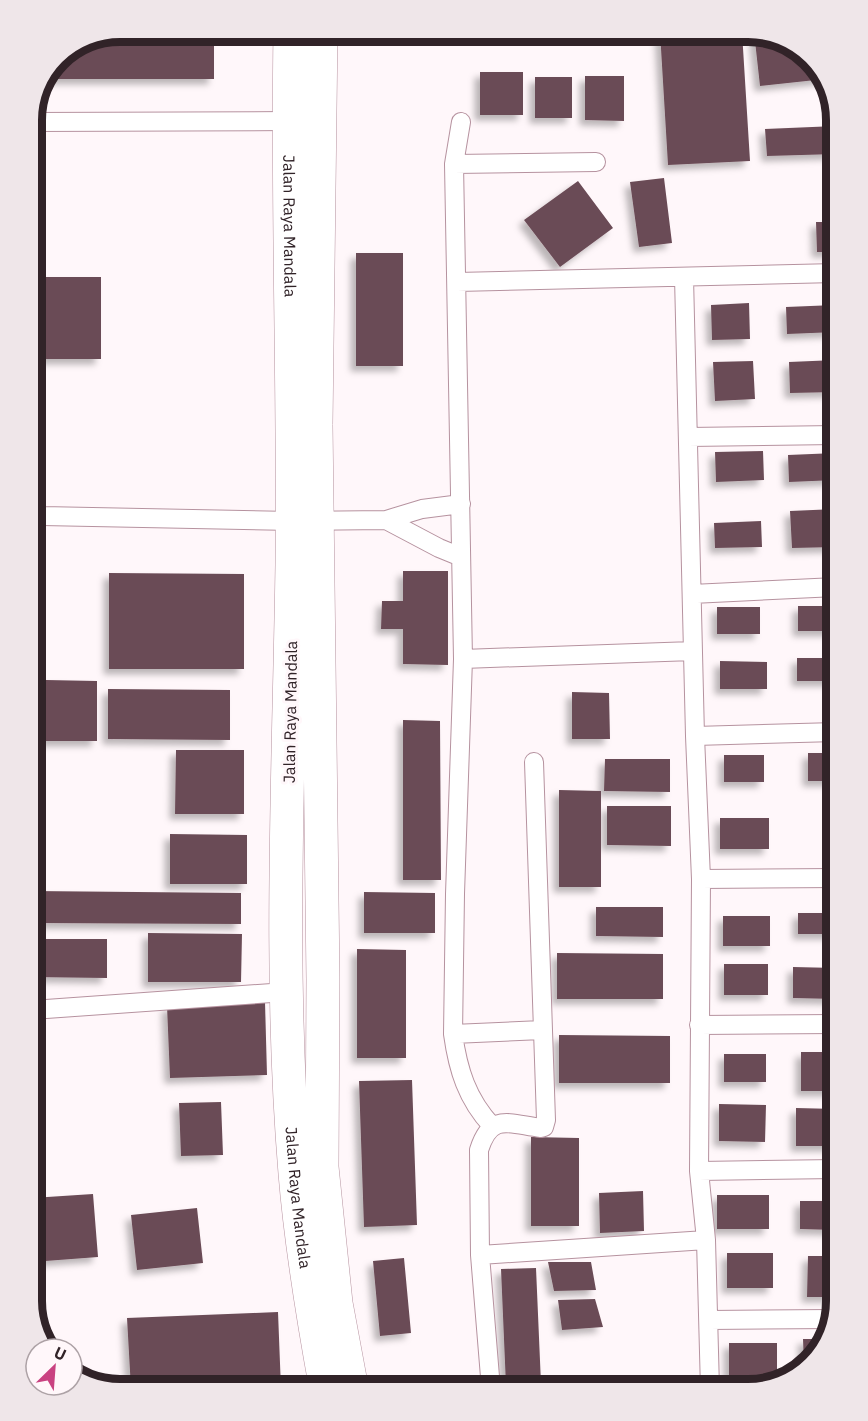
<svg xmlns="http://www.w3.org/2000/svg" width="868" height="1421" font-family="'IBM Plex Sans',sans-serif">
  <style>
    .building { fill: #6b4b56; filter: url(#shadow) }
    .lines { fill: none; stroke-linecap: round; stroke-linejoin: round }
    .street-casing { stroke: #b6929f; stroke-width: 20 }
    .highway-casing { stroke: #b6929f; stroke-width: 34 }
    .street { stroke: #fff; stroke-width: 18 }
    .highway { stroke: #fff; stroke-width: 33 }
    .labels { text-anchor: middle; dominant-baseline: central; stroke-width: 6; stroke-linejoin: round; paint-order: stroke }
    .street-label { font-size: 16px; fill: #312328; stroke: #fff7fa }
    .rim { fill: none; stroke: #312328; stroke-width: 8 }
  </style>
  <defs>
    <filter id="shadow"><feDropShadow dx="-5.5" dy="5.5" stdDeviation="3" flood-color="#0004"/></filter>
  </defs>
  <rect width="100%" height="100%" fill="#fff7fa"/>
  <!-- building -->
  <path class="building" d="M120,32H214V79H48L58,57Z
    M660,32H742L750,161L668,165Z
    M754,32L788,43L789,52L801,51L825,79L760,86Z
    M480,72H523V115H480Z
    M585,76H624V121L585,120Z
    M535,77H572V118H535Z
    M836,126V154L767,156L765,129Z
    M664,178L672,243L639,247L630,182Z
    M578,181L613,228L560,267L524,220Z
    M816,222H836V252H817Z
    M356,253H403V366H356Z
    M46,277H101V359H46Z
    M749,303L750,339L712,340L711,305Z
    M835,305L836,332L787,334L786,307Z
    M836,360V392L790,393L789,362Z
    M753,361L755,399L715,401L713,362Z
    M763,451L764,480L716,482L715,452Z
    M836,453V480L789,482L788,455Z
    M836,509V547L792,548L790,511Z
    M761,521L762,547L715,548L714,523Z
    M403,571H448V665L403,664V629H381L382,601H403Z
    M109,573L244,574V669H109Z
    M32,575L44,576L35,670H32Z
    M798,606H836V631H798Z
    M717,607H760V634H717Z
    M797,658H836V681H797Z
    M720,661L767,662V689H720Z
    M46,680L97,681V741H46Z
    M108,689L230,690V740L108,739Z
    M572,692L609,693L610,739H572Z
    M403,720L440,721L441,880H403Z
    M176,750H244V814H175Z
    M808,753H836V781H808Z
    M724,755H764V782H724Z
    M605,759H670V792L604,791Z
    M559,790L601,791V887H559Z
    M607,806H671V846L607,845Z
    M720,818H769V849H720Z
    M170,834L247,835V884H170Z
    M32,891L241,893V924L32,923Z
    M364,892L435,893V933H364Z
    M596,907H663V937L596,936Z
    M798,913H836V934H798Z
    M723,916H770V946H723Z
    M148,933L242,934L241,982H148Z
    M32,939H107V978L32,977Z
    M357,949L406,950V1058H357Z
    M557,953L663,954V999H557Z
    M724,964H768V995H724Z
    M793,967L836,968V999L793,998Z
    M265,1002L267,1075L170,1078L167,1006Z
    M559,1035L670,1036V1083H559Z
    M801,1052H836V1091H801Z
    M724,1054H766V1082H724Z
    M412,1080L417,1225L364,1227L359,1081Z
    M221,1102L223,1155L181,1156L179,1103Z
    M719,1104L766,1105L765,1142L719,1141Z
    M796,1108L836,1109V1146H796Z
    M531,1137L579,1138V1226H531Z
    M643,1191L644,1231L600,1233L599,1193Z
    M93,1194L98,1257L32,1262V1198Z
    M717,1195H769V1229H717Z
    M800,1201H836V1230L800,1229Z
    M197,1208L203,1263L137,1270L131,1215Z
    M727,1253H773V1288H727Z
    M808,1256H836V1297H807Z
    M404,1258L411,1333L380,1336L373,1261Z
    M548,1262H591L596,1290L554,1291Z
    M536,1268L541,1384L506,1386L501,1269Z
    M595,1299L603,1327L562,1330L558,1300Z
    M278,1312L281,1389H131L127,1318Z
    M803,1339H825L822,1350L804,1366Z
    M729,1343H777V1383L748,1389H729Z
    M447,1375L449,1389H379L378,1383Z"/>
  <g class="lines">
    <!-- street casing -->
    <g class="street-casing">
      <path id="street" d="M32,122L289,121
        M461,122L454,164L463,659L455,894L453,1034L542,1030
        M454,164L596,162
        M684,277L695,736L701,879L699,1171L706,1240L710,1389
        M457,282L836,273
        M688,437L836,435
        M32,510L42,516L292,521L386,520L439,548L461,557
        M386,520L422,509L461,504
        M692,594L836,587
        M463,659L693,651
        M695,736L836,732
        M701,879L836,878
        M32,1010L286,992
        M699,1025L836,1024
        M453,1034C458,1070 467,1099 492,1126
        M699,1171L836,1169
        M480,1255L706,1240
        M709,1320L831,1319
        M491,1389L480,1255L479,1150C491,1112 509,1124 541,1128L544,1127L546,1120L534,762"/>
    </g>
    <!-- highway casing -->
    <g class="highway-casing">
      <g id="highway">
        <path id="s1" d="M290,32C287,209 294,387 292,565C289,767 278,971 295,1173C301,1246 313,1318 326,1389"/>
        <path d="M321,32L316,425L323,979L322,1167L336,1303L352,1389"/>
      </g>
    </g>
    <!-- street -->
    <use href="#street" class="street"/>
    <!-- highway -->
    <use href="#highway" class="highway"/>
  </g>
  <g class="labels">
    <!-- street labels -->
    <g class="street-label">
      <text stroke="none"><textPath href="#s1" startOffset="194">Jalan Raya Mandala</textPath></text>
      <text transform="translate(290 712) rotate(-89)">Jalan Raya Mandala</text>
      <text stroke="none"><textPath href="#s1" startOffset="1166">Jalan Raya Mandala</textPath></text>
    </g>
  </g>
  <!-- crop -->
  <path d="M0 0H868V1421H0ZM120 42H748A78 78 0 0 1 826 120V1301A78 78 0 0 1 748 1379H120A78 78 0 0 1 42 1301V120A78 78 0 0 1 120 42Z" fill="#efe6e9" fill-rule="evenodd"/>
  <path class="rim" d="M120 42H748A78 78 0 0 1 826 120V1301A78 78 0 0 1 748 1379H120A78 78 0 0 1 42 1301V120A78 78 0 0 1 120 42Z"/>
  <!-- north arrow -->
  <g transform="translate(54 1367) rotate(25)"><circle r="28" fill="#fff7fa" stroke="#ada2a6" stroke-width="1.5"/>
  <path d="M0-4.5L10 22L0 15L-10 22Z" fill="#c94281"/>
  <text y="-9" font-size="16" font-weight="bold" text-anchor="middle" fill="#312328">U</text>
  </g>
</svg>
